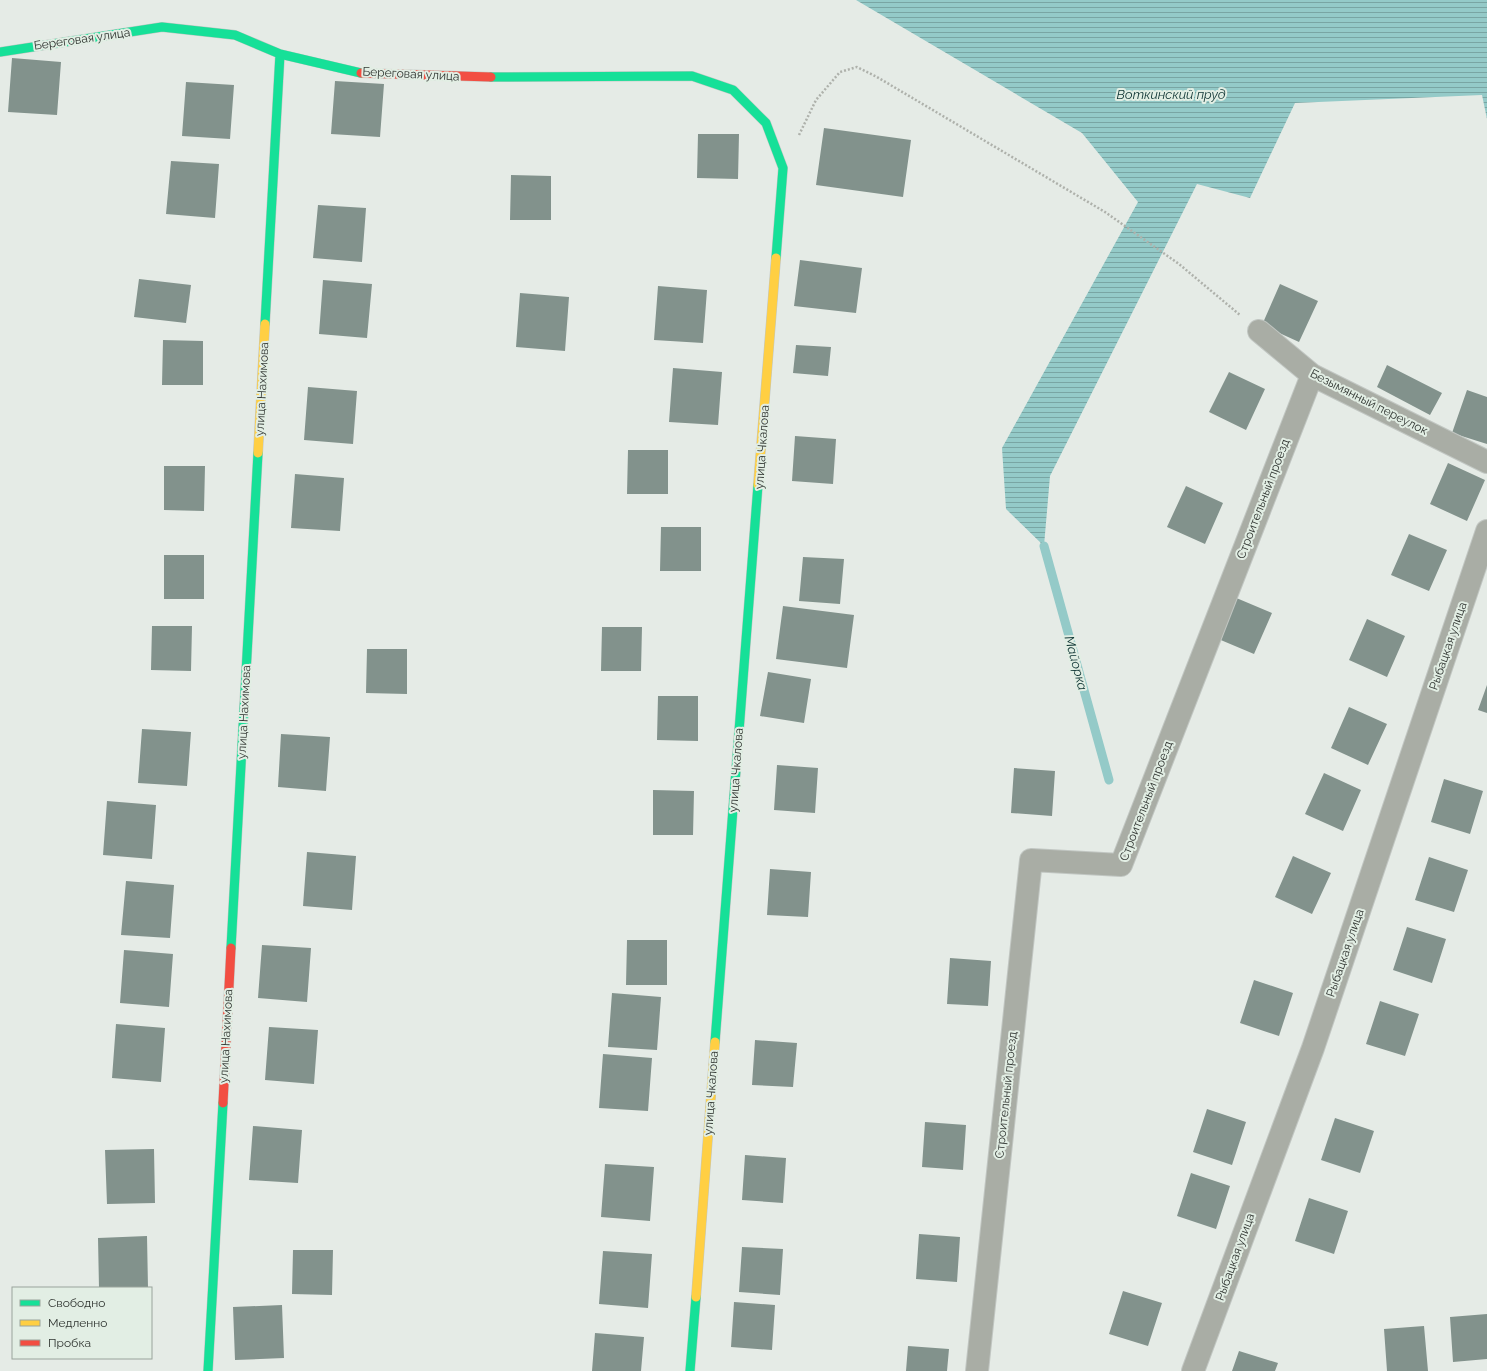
<svg xmlns="http://www.w3.org/2000/svg" width="1487" height="1371" font-family="Raleway,sans-serif">
  <style>
    .water { fill: url(#water-rules) }
    .lines { fill: none; stroke-linecap: round; stroke-linejoin: round }
    .stream { stroke: #94cac8; stroke-width: 9 }
    .building { fill: #82928c }
    .street-casing { stroke: #c1c6c2; stroke-width: 24 }
    .fast-casing { stroke: #c1c6c2; stroke-width: 10 }
    .slow-casing { stroke: #c1c6c2; stroke-width: 10 }
    .jam-casing { stroke: #c1c6c2; stroke-width: 10 }
    .path { stroke: #aeb1ab; stroke-width: 2.5; stroke-dasharray: 2 2; stroke-linecap: butt }
    .street { stroke: #a9ada5; stroke-width: 22 }
    .fast { stroke: #16e098; stroke-width: 9 }
    .slow { stroke: #ffcf43; stroke-width: 9 }
    .jam { stroke: #f24e42; stroke-width: 9 }
    .labels { text-anchor: middle; dominant-baseline: central; stroke-width: 4; stroke-linejoin: round; paint-order: stroke }
    .street-label { font-size: 12px; fill: #2f3430; stroke: #e2eee4 }
    .water-label { font-size: 13px; font-style: italic; fill: #0e3433; stroke: #e2eee4 }
  </style>
  <defs>
    <pattern id="water-rules" width="6" height="5" patternUnits="userSpaceOnUse"><rect width="6" height="5" fill="#94cac8"/><path d="M0 2.5h6" fill="none" stroke="#79a5a3"/></pattern>
  </defs>
  <rect width="100%" height="100%" fill="#e5ebe6"/>
  <!-- water -->
  <path class="water" d="M856,0H1487V119L1482,95L1295,103L1250,198L1197,184L1050,476L1044,546L1006,509L1002,448L1138,202L1082,133Z"/>
  <g class="lines">
    <!-- stream -->
    <path class="stream" d="M1044,546L1109,780"/>
  </g>
  <!-- building -->
  <path class="building" d="M12,58L61,62L57,115L8,112Z
    M335,81L384,84L380,137L331,134Z
    M186,82L234,85L230,139L182,136Z
    M824,128L911,140L903,197L816,185Z
    M698,134H739L738,179L697,178Z
    M171,161L219,164L215,218L166,214Z
    M511,175L551,176V220H510Z
    M318,205L366,208L362,262L313,258Z
    M800,260L862,268L856,313L794,306Z
    M139,279L191,285L186,323L134,317Z
    M323,280L372,284L367,338L319,334Z
    M1280,284L1318,301L1299,342L1262,325Z
    M658,286L707,290L703,343L654,340Z
    M520,293L569,297L565,351L516,347Z
    M163,340L203,341V385H162Z
    M796,345L831,347L828,376L793,373Z
    M1387,365L1442,393L1430,415L1377,387Z
    M673,368L722,372L718,425L669,422Z
    M1229,372L1265,389L1246,430L1209,412Z
    M308,387L357,391L353,444L304,440Z
    M1467,390L1487,397V444L1452,433Z
    M795,436L836,439L833,484L792,481Z
    M628,450H668V494H627Z
    M1448,463L1485,480L1467,521L1430,504Z
    M164,466H205L204,511L164,510Z
    M295,474L344,478L340,531L291,528Z
    M1186,486L1223,503L1205,544L1167,527Z
    M661,527H701V571H660Z
    M1409,534L1447,550L1429,591L1391,575Z
    M164,555H204V599H164Z
    M803,557L844,559L840,604L799,601Z
    M1234,597L1272,613L1254,654L1216,638Z
    M783,606L854,615L847,668L776,659Z
    M1367,619L1405,636L1387,677L1349,660Z
    M152,626H192L191,671L151,670Z
    M602,627H642L641,671H601Z
    M367,649H407V694L366,693Z
    M768,672L811,679L804,723L760,716Z
    M1487,685V713L1478,710Z
    M658,696H698V741L657,740Z
    M1349,707L1387,724L1368,765L1331,748Z
    M142,729L191,732L187,786L138,783Z
    M281,734L330,737L326,791L278,787Z
    M777,765L818,768L815,813L774,810Z
    M1014,768L1055,771L1052,816L1011,813Z
    M1324,773L1361,790L1343,831L1305,814Z
    M1444,779L1483,791L1470,834L1431,822Z
    M653,790L694,791L693,835H653Z
    M107,801L156,805L152,859L103,855Z
    M307,852L356,856L352,910L303,906Z
    M1293,856L1331,873L1312,914L1275,897Z
    M1429,857L1468,870L1454,912L1415,900Z
    M770,869L811,872L808,917L767,915Z
    M126,881L174,885L170,938L121,935Z
    M1407,927L1446,939L1432,983L1393,970Z
    M627,940H667V985H626Z
    M262,945L311,948L307,1002L258,998Z
    M124,950L173,954L169,1007L120,1003Z
    M950,958L991,961L988,1006L947,1004Z
    M1254,980L1293,993L1279,1036L1240,1023Z
    M612,993L661,997L657,1050L608,1047Z
    M1380,1001L1419,1014L1405,1056L1366,1044Z
    M116,1024L165,1028L161,1082L112,1078Z
    M269,1027L318,1030L314,1084L265,1080Z
    M755,1040L797,1043L793,1087L752,1085Z
    M603,1054L652,1058L648,1111L599,1108Z
    M1207,1109L1246,1122L1232,1165L1193,1152Z
    M1335,1118L1374,1131L1360,1173L1321,1160Z
    M925,1122L966,1125L963,1170L922,1167Z
    M253,1126L302,1130L298,1183L249,1180Z
    M154,1149L155,1203L107,1204L105,1150Z
    M745,1155L786,1158L783,1203L742,1200Z
    M605,1164L654,1167L650,1221L601,1217Z
    M1191,1173L1230,1186L1216,1229L1177,1216Z
    M1309,1198L1348,1211L1334,1254L1295,1241Z
    M919,1234L960,1237L957,1282L916,1279Z
    M147,1236L148,1288H99L98,1238Z
    M742,1247L783,1249L780,1295L739,1292Z
    M293,1250H333L332,1295L292,1294Z
    M603,1251L652,1254L648,1308L599,1304Z
    M1123,1291L1162,1303L1148,1346L1109,1334Z
    M734,1302L775,1305L772,1350L731,1347Z
    M282,1305L284,1358L235,1360L233,1307Z
    M1487,1314V1359L1453,1362L1450,1317Z
    M1424,1326L1428,1371H1387L1384,1329Z
    M595,1333L644,1337L641,1371H592Z
    M908,1346L949,1349L947,1371H906Z
    M1239,1351L1278,1363L1275,1371H1232Z"/>
  <g class="lines">
    <!-- street casing -->
    <g class="street-casing">
      <path id="street" d="M1259,331L1312,375L1487,462
        M977,1371L1031,860L1121,865L1312,375
        M1193,1371L1313,1048L1487,531"/>
    </g>
    <!-- fast casing -->
    <g class="fast-casing">
      <path id="fast" d="M0,52L162,27L235,35L280,54L361,73
        M491,77L692,76L733,90L766,123L783,168L776,258
        M265,324L280,54
        M231,948L258,453
        M715,1042L758,485
        M208,1371L223,1103
        M690,1371L696,1297"/>
    </g>
    <!-- slow casing -->
    <g class="slow-casing">
      <path id="slow" d="M258,453L265,324
        M758,485L776,258
        M696,1297L715,1042"/>
    </g>
    <!-- jam casing -->
    <g class="jam-casing">
      <path id="jam" d="M361,73L491,77
        M223,1103L231,948"/>
    </g>
    <!-- path -->
    <path class="path" d="M799,135L816,100L840,72L857,67L877,77L1105,212L1179,264L1240,315"/>
    <!-- street -->
    <use href="#street" class="street"/>
    <!-- fast -->
    <use href="#fast" class="fast"/>
    <!-- slow -->
    <use href="#slow" class="slow"/>
    <!-- jam -->
    <use href="#jam" class="jam"/>
  </g>
  <g class="labels">
    <!-- street labels -->
    <g class="street-label">
      <text transform="translate(82 39) rotate(-8)">Береговая улица</text>
      <text transform="translate(411 74) rotate(3)">Береговая улица</text>
      <text transform="translate(262 389) rotate(-87)">улица Нахимова</text>
      <text transform="translate(1369 402) rotate(27)">Безымянный переулок</text>
      <text transform="translate(762 447) rotate(-86)">улица Чкалова</text>
      <text transform="translate(1263 499) rotate(-69)">Строительный проезд</text>
      <text transform="translate(1448 646) rotate(-71)">Рыбацкая улица</text>
      <text transform="translate(244 712) rotate(-87)">улица Нахимова</text>
      <text transform="translate(736 770) rotate(-86)">улица Чкалова</text>
      <text transform="translate(1146 801) rotate(-69)">Строительный проезд</text>
      <text transform="translate(1345 953) rotate(-71)">Рыбацкая улица</text>
      <text transform="translate(226 1036) rotate(-87)">улица Нахимова</text>
      <text transform="translate(711 1093) rotate(-86)">улица Чкалова</text>
      <text transform="translate(1006 1095) rotate(-84)">Строительный проезд</text>
      <text transform="translate(1235 1257) rotate(-70)">Рыбацкая улица</text>
    </g>
    <!-- water labels -->
    <g class="water-label">
      <text x="1171" y="94">Воткинский пруд</text>
      <text transform="translate(1076 663) rotate(75)">Майорка</text>
    </g>
  </g>
  <!-- legend -->
  <rect x="12" y="1287" width="140" height="72" fill="#e2eee4" stroke="#9aa49c"/>
  <rect x="20" y="1300" width="20" height="6" fill="#16e098" stroke="#9aa49c"/>
  <text x="48" y="1307" font-size="12" fill="#2f3430">Свободно</text>
  <rect x="20" y="1320" width="20" height="6" fill="#ffcf43" stroke="#9aa49c"/>
  <text x="48" y="1327" font-size="12" fill="#2f3430">Медленно</text>
  <rect x="20" y="1340" width="20" height="6" fill="#f24e42" stroke="#9aa49c"/>
  <text x="48" y="1347" font-size="12" fill="#2f3430">Пробка</text>
</svg>
